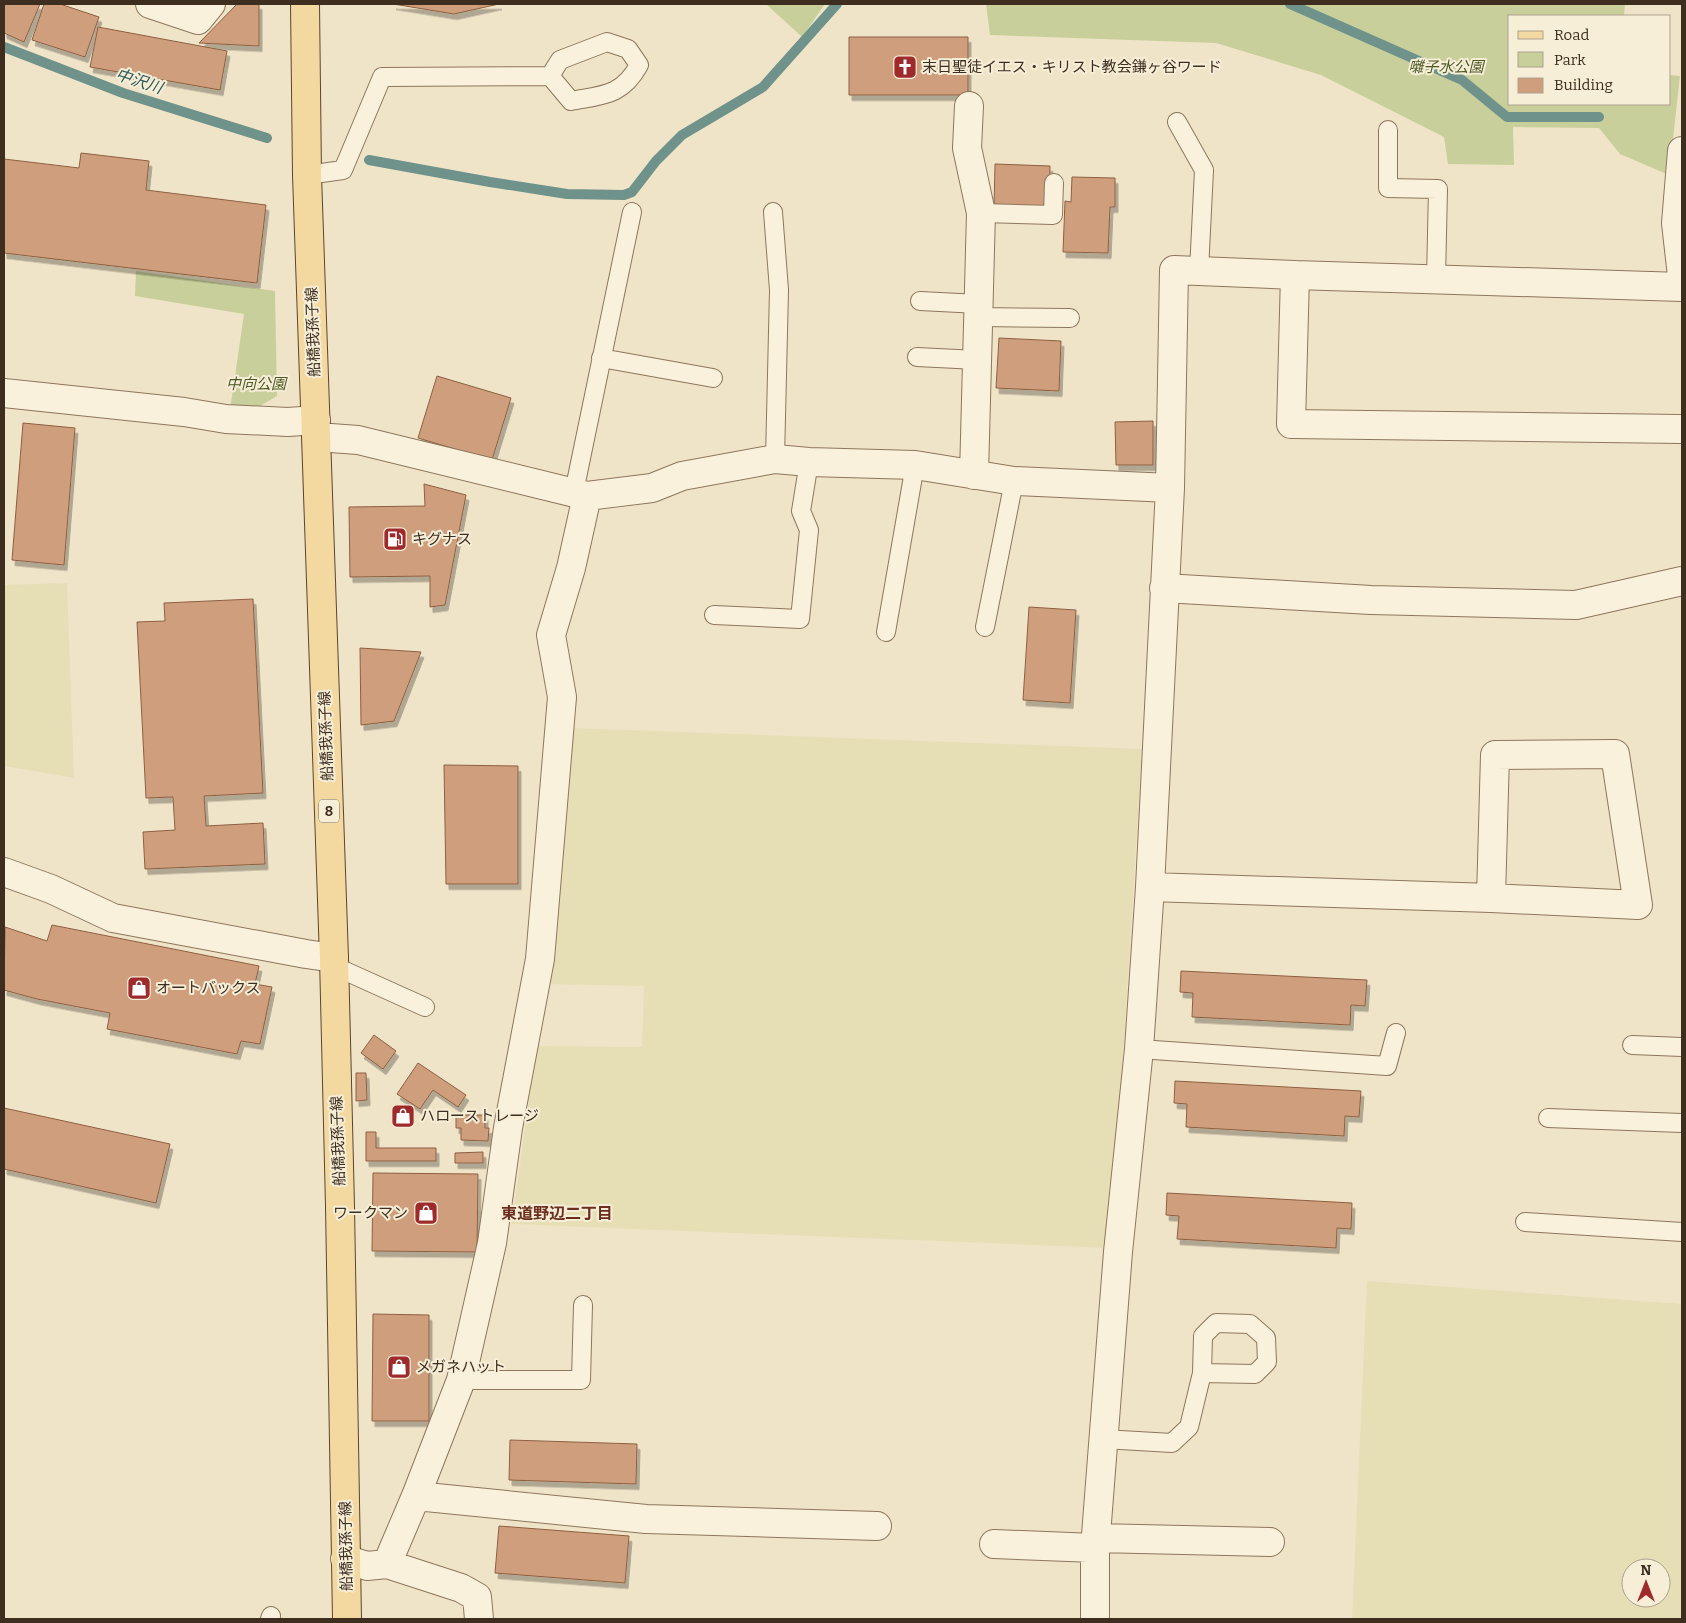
<svg xmlns="http://www.w3.org/2000/svg" width="1686" height="1623" font-family="Bitter,'Noto Sans JP',serif">
  <style>
    .farmland { fill: #e6deb5; fill-rule: evenodd }
    .green { fill: #c9cf9b }
    .lines { fill: none; stroke-linecap: round; stroke-linejoin: round }
    .stream { stroke: #6f938a; stroke-width: 10 }
    .building { fill: #cf9f7d; stroke: #8d5f41; filter: url(#shadow) }
    .lane-casing { stroke: #8d765c; stroke-width: 20 }
    .street-casing { stroke: #8d765c; stroke-width: 30 }
    .primary-casing { stroke: #5b4430; stroke-width: 30 }
    .lane { stroke: #faf1dc; stroke-width: 18 }
    .street { stroke: #faf1dc; stroke-width: 28 }
    .primary { stroke: #f3d9a0; stroke-width: 28 }
    .labels { text-anchor: middle; dominant-baseline: central; stroke-width: 4; stroke-linejoin: round; paint-order: stroke }
    .shield { fill: #f7eed8; stroke: #756857; stroke-width: 1 }
    .shield-label { font-size: 14px; font-weight: bold; fill: #3d2e20 }
    .poi-label { font-size: 15px; fill: #3d2e20; stroke: #f7eed8; text-anchor: start }
    .park-label { font-size: 15px; font-style: italic; fill: #4d5a26; stroke: #f7eed8 }
    .street-label { font-size: 15px; fill: #3d2e20; stroke: #f7eed8 }
    .water-label { font-size: 16px; font-style: italic; fill: #2f5d5a; stroke: #f7eed8 }
    .neighbourhood-label { font-size: 16px; font-weight: bold; fill: #6b2e1e; stroke: #f7eed8 }
  </style>
  <defs>
    <filter id="shadow"><feDropShadow dx="3" dy="5.5" stdDeviation="0" flood-color="#0004"/></filter>
  </defs>
  <rect width="100%" height="100%" fill="#f0e4c8"/>
  <!-- farmland -->
  <path class="farmland" d="M67,583L74,778L4,766V585Z
    M572,728L1142,749L1123,1058L1109,1248L512,1224L536,1046L642,1047L644,986L545,984Z
    M1367,1281L1682,1304V1619H1352ZM1631,1568H1661V1598H1631Z"/>
  <!-- green -->
  <path class="green" d="M766,4H825L802,37Z
    M986,4H1625L1624,16H1510V104H1670V75L1680,76L1669,175L1620,154L1599,128L1513,127L1514,165L1448,164L1444,137L1321,75L1216,43L990,35Z
    M136,271L275,291L277,396L255,409L230,410L244,314L135,296Z"/>
  <g class="lines">
    <!-- stream -->
    <path class="stream" d="M1290,4L1462,80L1507,117H1599
      M4,47L123,93L267,138
      M369,160L490,182L567,194L624,195L632,192L656,161L682,135L763,87L837,4"/>
  </g>
  <!-- building -->
  <path class="building" d="M4,4H40L24,42L4,33Z
    M44,4H60L99,17L85,57L32,40Z
    M237,4H259V46L199,43Z
    M393,4H499L454,14Z
    M98,27L227,51L220,90L90,67Z
    M849,37H968V95H849Z
    M81,153L149,161L146,190L266,205L257,283L4,253V159L79,168Z
    M995,164L1050,166L1049,211L994,209Z
    M1072,177L1115,178V207H1110L1108,253L1063,252L1065,201L1071,202Z
    M999,338L1061,341L1059,391L996,388Z
    M437,376L511,398L492,460L418,438Z
    M1153,421V465H1116L1115,422Z
    M23,423L75,428L64,565L12,560Z
    M424,484L466,495L445,605L430,607V576L350,577L349,507L425,506Z
    M253,599L263,793L204,796L206,826L263,823L265,864L145,869L143,832L175,830L173,797L146,798L137,622L165,621L164,603Z
    M1029,607L1076,610L1070,703L1023,700Z
    M360,648L421,652L394,721L361,725Z
    M444,765L518,766V884H446Z
    M52,925L259,966L255,984L272,987L260,1044L241,1041L237,1054L107,1029L110,1013L37,999L4,990L5,927L47,941Z
    M1181,971L1367,980L1365,1006L1351,1005L1350,1025L1192,1017L1193,993L1180,992Z
    M374,1035L396,1051L383,1069L361,1053Z
    M418,1063L466,1095L458,1107L433,1090L420,1109L397,1094Z
    M356,1073H366L367,1100L356,1101Z
    M1175,1081L1361,1091L1359,1117L1345,1116L1344,1136L1186,1127L1187,1104L1174,1103Z
    M4,1108L170,1144L156,1203L4,1169Z
    M456,1115H485V1128H489L488,1141L461,1140V1128H456Z
    M366,1132H376V1148H436V1161H366Z
    M483,1152V1163H455V1153Z
    M373,1173L478,1174L477,1252L372,1251Z
    M1167,1193L1352,1203L1351,1229L1337,1228L1336,1248L1177,1239L1179,1216L1166,1215Z
    M373,1314L429,1315V1421H372Z
    M510,1440L637,1444L636,1484L509,1480Z
    M499,1526L629,1536L625,1583L495,1573Z"/>
  <g class="lines">
    <!-- lane casing -->
    <g class="lane-casing">
      <path id="lane" d="M1177,122L1204,170L1199,271
        M1388,130V188L1438,189L1436,279
        M307,175L343,170L382,77L550,76L560,60L607,42L628,49L639,65C622,96 603,95 571,101L550,76
        M773,212L779,290L775,459
        M981,213L1053,215L1054,183
        M920,301L979,304
        M979,317L1070,318
        M917,357L977,360
        M601,358L713,378
        M574,492L632,212
        M714,615L800,619L809,530L801,511L809,462
        M985,627L1014,481
        M886,632L915,465
        M334,966L425,1007
        M1632,1045L1682,1047
        M1139,1049L1387,1066L1396,1033
        M1548,1118L1682,1123
        M1525,1222L1682,1232
        M461,1380H581L583,1305
        M1103,1439L1172,1443L1189,1427L1202,1373L1203,1336L1216,1323L1250,1324L1266,1338L1267,1362L1255,1374L1202,1373
        M270,1619L271,1616"/>
    </g>
    <!-- street casing -->
    <g class="street-casing">
      <path id="street" d="M150,4L198,20L211,4
        M969,106L967,148L981,213L974,475
        M1682,151L1676,223L1682,276
        M1682,287L1295,275L1291,424L1682,429
        M4,393L184,412L226,419L288,422L316,420
        M317,437L358,440L587,496L652,488L682,476L775,459L809,462L915,465L1014,481L1170,488
        M1164,588L1371,600L1576,605L1682,581
        M4,872L51,889L113,918L306,954L334,958
        M1150,887L1491,898L1638,905L1615,754L1495,755L1491,898
        M416,1496L646,1519L877,1526
        M1096,1538L1270,1542
        M994,1544L1095,1548
        M345,1559L367,1566L387,1564L461,1588L477,1597L479,1619
        M387,1564L416,1496L461,1380L492,1243L508,1128L540,959L562,697L551,635L571,568L587,496
        M1095,1619V1548L1118,1252L1139,1049L1150,887L1170,488L1174,270L1295,275"/>
    </g>
    <!-- primary casing -->
    <g class="primary-casing">
      <path id="primary" d="M305,4L307,175L334,958L340,1206L347,1619"/>
    </g>
    <!-- lane -->
    <use href="#lane" class="lane"/>
    <!-- street -->
    <use href="#street" class="street"/>
    <!-- primary -->
    <use href="#primary" class="primary"/>
  </g>
  <!-- icons -->
  <defs>
    <g id="church-square" transform="scale(1.25)"><rect x="-9" y="-9" width="18" height="18" rx="4" fill="#9e2a2b" stroke="#f7eed8"/><path d="M-1.2-6h2.4v3.5h3.3v2.4h-3.3V6h-2.4V-.1h-3.3v-2.4h3.3Z" fill="#fff"/></g>
    <g id="fuel-square" transform="scale(1.25)"><rect x="-9" y="-9" width="18" height="18" rx="4" fill="#9e2a2b" stroke="#f7eed8"/><path d="M-5.5-6h7V0h2V4h1.3V-2.5L3-4.5l.8-.8L6-3V5H2.5V1h-1V6h-7ZM-4.2-4.7v3.2H.2V-4.7Z" fill="#fff"/></g>
    <g id="shop-square" transform="scale(1.25)"><rect x="-9" y="-9" width="18" height="18" rx="4" fill="#9e2a2b" stroke="#f7eed8"/><path d="M-5-2.5h2.3a2.7 3.5 0 0 1 5.4 0H5L5.5 6h-11ZM-1.5-2.5h3a1.5 2.3 0 0 0-3 0Z" fill="#fff"/></g>
  </defs>
  <g fill-rule="evenodd">
    <use href="#church-square" x="905" y="67"/>
    <use href="#fuel-square" x="395" y="539"/>
    <use href="#shop-square" x="139" y="988"/>
    <use href="#shop-square" x="403" y="1116"/>
    <use href="#shop-square" x="426" y="1213"/>
    <use href="#shop-square" x="399" y="1367"/>
  </g>
  <g class="labels">
    <!-- shield labels -->
    <rect class="shield" x="319" y="799.5" width="20" height="23" rx="4"/>
    <g class="shield-label">
      <text x="329" y="811">8</text>
    </g>
    <!-- poi labels -->
    <g class="poi-label">
      <text x="922" y="67">末日聖徒イエス・キリスト教会鎌ヶ谷ワード</text>
      <text x="412" y="539">キグナス</text>
      <text x="156" y="988">オートバックス</text>
      <text x="420" y="1116">ハローストレージ</text>
      <text x="408" y="1213" text-anchor="end">ワークマン</text>
      <text x="416" y="1367">メガネハット</text>
    </g>
    <!-- park labels -->
    <g class="park-label">
      <text x="1446" y="67">囃子水公園</text>
      <text x="256" y="384">中向公園</text>
    </g>
    <!-- street labels -->
    <g class="street-label">
      <text transform="translate(313 332) rotate(-92)">船橋我孫子線</text>
      <text transform="translate(326 736) rotate(-92)">船橋我孫子線</text>
      <text transform="translate(338 1141) rotate(-92)">船橋我孫子線</text>
      <text transform="translate(346 1546) rotate(-91)">船橋我孫子線</text>
    </g>
    <!-- water labels -->
    <g class="water-label">
      <text transform="translate(139 81) rotate(18)">中沢川</text>
    </g>
    <!-- neighbourhood labels -->
    <g class="neighbourhood-label">
      <text x="557" y="1213">東道野辺二丁目</text>
    </g>
  </g>
  <!-- border -->
  <rect width="1686" height="1623" fill="none" stroke="#3d2e20" stroke-width="10"/>
  <!-- legend -->
  <rect x="1508" y="15" width="162" height="90" fill="#f7eed8" stroke="#ada18e"/>
  <rect x="1518" y="31" width="25" height="8" fill="#f3d9a0" stroke="#ada18e"/>
  <text x="1554" y="40" font-size="15" fill="#3d2e20">Road</text>
  <rect x="1518" y="52" width="25" height="15" fill="#c9cf9b" stroke="#ada18e"/>
  <text x="1554" y="65" font-size="15" fill="#3d2e20">Park</text>
  <rect x="1518" y="78" width="25" height="15" fill="#cf9f7d" stroke="#ada18e"/>
  <text x="1554" y="90" font-size="15" fill="#3d2e20">Building</text>
  <!-- north arrow -->
  <g transform="translate(1646 1583)"><circle r="24" fill="#f7eed8" stroke="#ada18e"/>
  <path d="M0-4L9 19L0 12L-9 19Z" fill="#9e2a2b"/>
  <text y="-8" font-size="14" font-weight="bold" text-anchor="middle" fill="#3d2e20">N</text>
  </g>
</svg>
